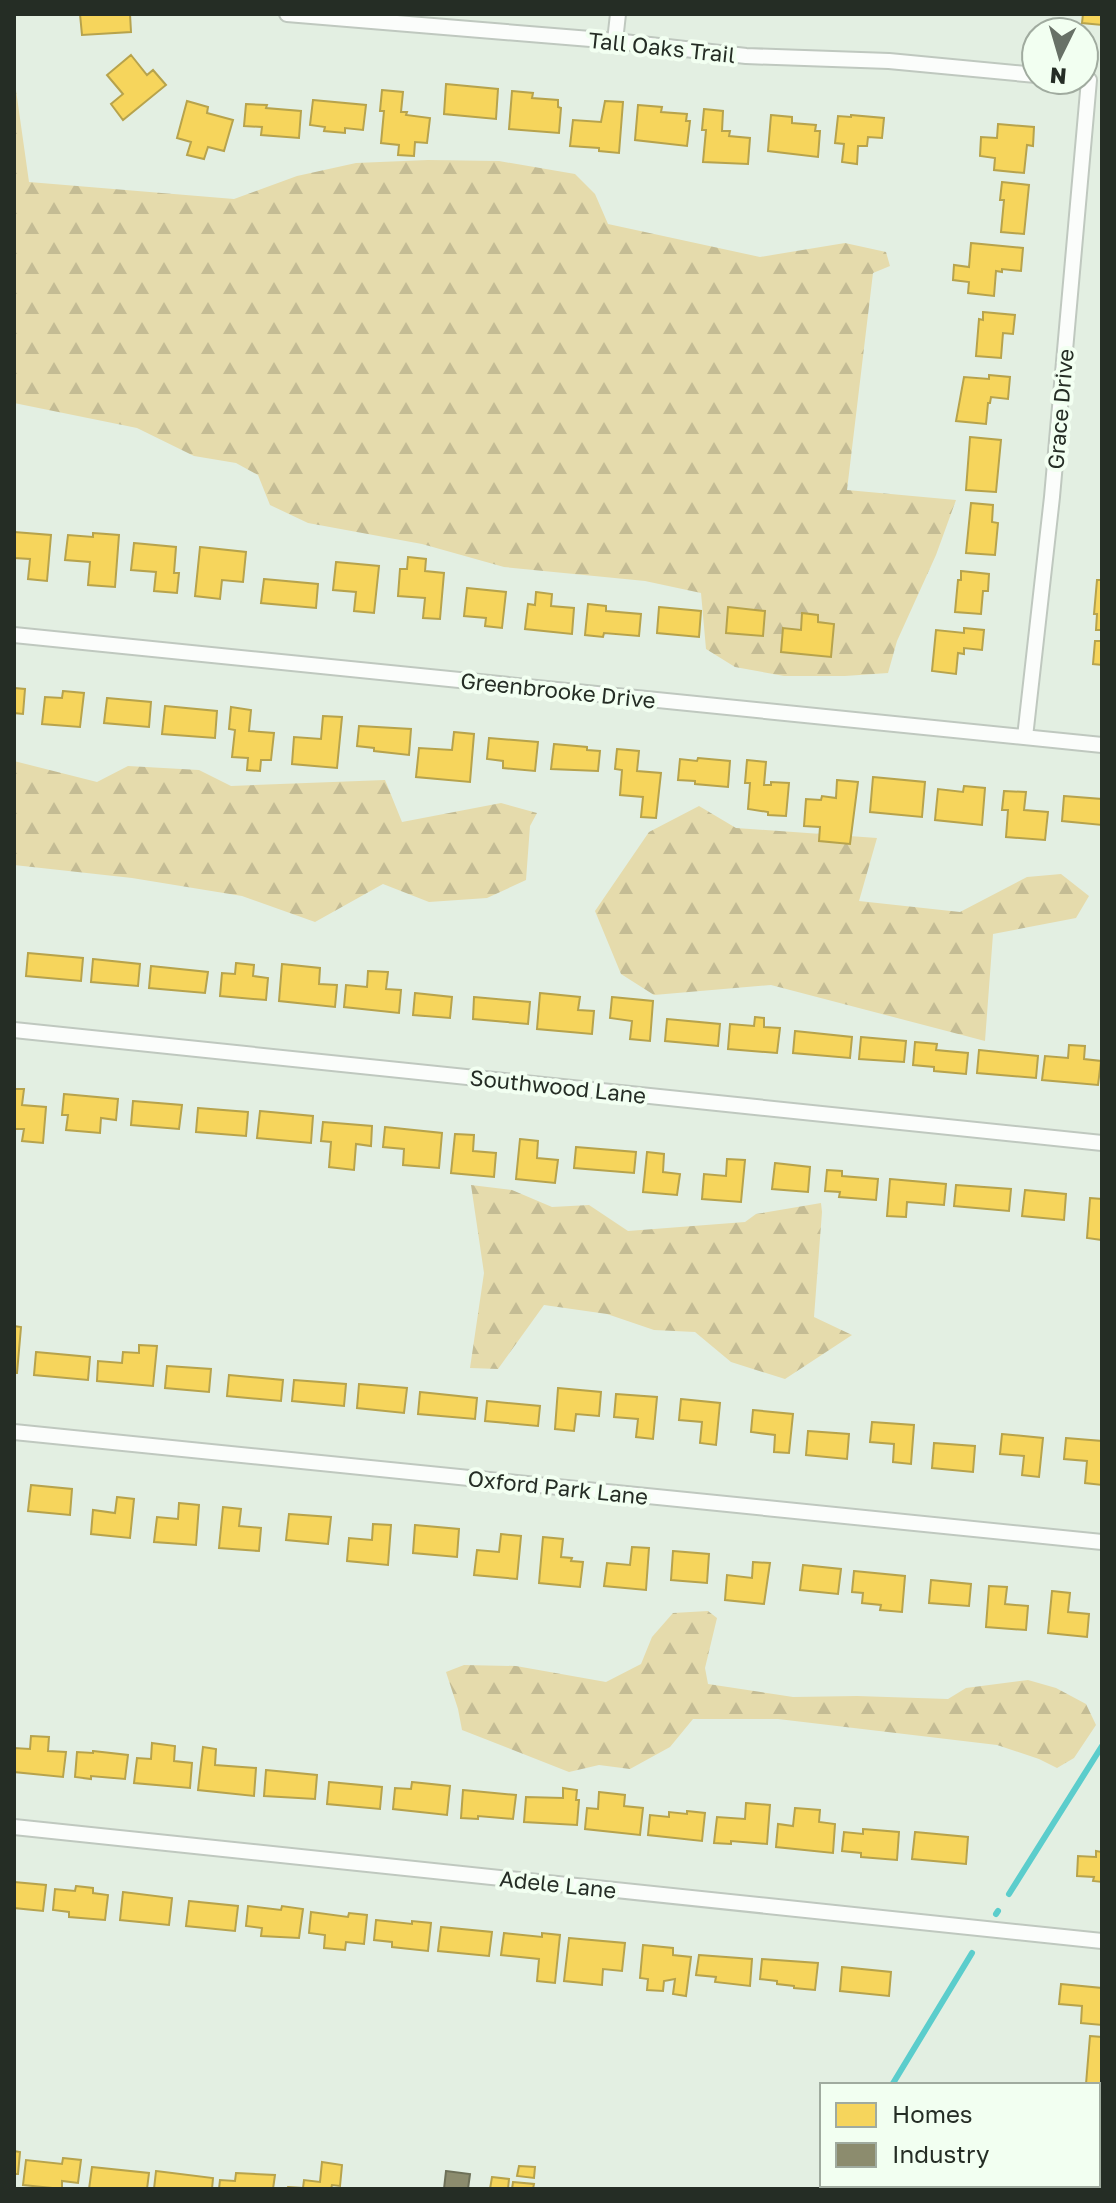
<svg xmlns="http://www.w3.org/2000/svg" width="1116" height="2203" font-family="'Golos Text',sans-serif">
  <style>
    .forest { fill: url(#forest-firs) }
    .homes { fill: #f6d55c; stroke: #b7a34c; stroke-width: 2 }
    .industry { fill: #8c8c6e; stroke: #6d7058; stroke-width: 2 }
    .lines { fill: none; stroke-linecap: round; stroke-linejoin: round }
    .stream { stroke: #5bcdcc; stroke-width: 6 }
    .street-casing { stroke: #bfc8bf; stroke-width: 18 }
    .street { stroke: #fbfdfb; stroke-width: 14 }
    .labels { text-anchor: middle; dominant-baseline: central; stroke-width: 8; stroke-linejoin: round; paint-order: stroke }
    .street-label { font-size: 22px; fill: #252d25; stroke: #f2fff1 }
  </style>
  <defs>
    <pattern id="forest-firs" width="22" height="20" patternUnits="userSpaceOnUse" patternTransform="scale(2)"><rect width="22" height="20" fill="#e5dbac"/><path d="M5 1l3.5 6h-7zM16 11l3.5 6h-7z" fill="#c4bc94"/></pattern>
  </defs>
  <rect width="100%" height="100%" fill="#e3efe2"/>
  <!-- forest -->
  <path class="forest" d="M14,76L29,182L234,199L297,176L356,163L428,160L499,161L575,174L595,194L608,224L760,257L845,243L886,252L890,266L873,273L847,490L956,500L936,555L897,641L888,673L845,676H784L735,667L706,649L701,593L645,581L504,567L422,544L308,523L270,505L258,475L236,463L194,456L137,428L14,403Z
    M14,761L97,782L128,766L199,770L231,786L385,780L402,822L501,803L537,813L530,826L526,880L487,898L429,902L383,884L315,922L242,896L132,878L14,865Z
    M699,806L736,828L877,838L859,901L960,912L1027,877L1061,874L1089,896L1076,918L993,934L985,1041L771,985L654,995L621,974L595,911L649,832Z
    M471,1185L512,1190L552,1207L589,1205L628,1231L745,1222L756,1214L821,1203L822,1212L814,1317L852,1335L785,1379L731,1362L695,1332L654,1330L607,1314L544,1305L498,1369L470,1368L484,1273Z
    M708,1611L717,1618L705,1668L708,1684L793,1697L857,1696L948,1699L966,1688L1028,1680L1056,1688L1086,1704L1096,1725L1074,1758L1057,1768L1039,1759L997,1745L778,1719H693L670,1747L630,1769L599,1765L569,1772L462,1730L458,1709L446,1672L464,1665L516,1666L606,1682L641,1664L652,1637L673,1613Z"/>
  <!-- homes -->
  <path class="homes" d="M80,14H130L131,32L82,35Z
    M1083,14H1102V25L1082,23Z
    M131,55L147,75L153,70L166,85L123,120L111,104L123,94L107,75Z
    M446,84L498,89L496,119L444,114Z
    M382,90L403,92L401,112H407L406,115L430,118L427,143L415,142L414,156L398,155L399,145L381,143L384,111H380Z
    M512,91L533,93L532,98L558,100V107L561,108L559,133L509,129Z
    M313,100L366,105L363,130L345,128V133L324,131L325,127L310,125Z
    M187,101L208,107L207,113L233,120L224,151L208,147L204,159L187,155L191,142L177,138Z
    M605,101L623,102L619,153L599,151V148L570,146L573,120L601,122Z
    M246,104L267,105L266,108L301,111L299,138L261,135L262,127L244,126Z
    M638,105L662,107L661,112L687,114L686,121H690L687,146L635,140Z
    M704,109L723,111L722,131H730L729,136L750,138L748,164L703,162L706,130H702Z
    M771,115L792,117V123L816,125L815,131H820L818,157L768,151Z
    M851,115L884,118L882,138L868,137L867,146H858L857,164L842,162L844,144L835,143L838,116L851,117Z
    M998,124L1034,127L1033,146L1027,145L1024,173L994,170L995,158L980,156L981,137L997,138Z
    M1002,182L1029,185L1024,234L1001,232L1004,200H1000Z
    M971,243L1023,248L1021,271L1002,269V272L996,271L994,296L968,293L969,282L953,280L954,265L969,267Z
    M983,312L1015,315L1013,334L1003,333L1001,358L976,356L979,319L983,320Z
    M989,375L1010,377L1008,399L991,397L990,403H988L986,424L956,421L964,377L989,379Z
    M970,437L1001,440L996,492L966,490Z
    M971,503L993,505L992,522L998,523L995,555L966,553Z
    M14,532L51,535L47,581L28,579L30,559L14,558Z
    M93,533L119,535L115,587L88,585L90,562L65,560L68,535L93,537Z
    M134,543L176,547L174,573H179L177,593L154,591L156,572L131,570Z
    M200,547L246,552L243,582L222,580L220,599L195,596Z
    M408,557L426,559L425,571L444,573L440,619L423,618L425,598L398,596L400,569H407Z
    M336,562L379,566L374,613L354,611L356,592L333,590Z
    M961,571L989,574L988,591H983L981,614L955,612L958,580H961Z
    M264,579L318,584L316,608L261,603Z
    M1097,580H1102V630H1096L1097,614H1094Z
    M467,588L506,592L502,628L485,626L486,618L464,616Z
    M536,592L552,594L551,606L574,608L572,634L525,629L528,604L535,605Z
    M588,604L606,606V611L641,614L639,636L604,633L603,637L585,635Z
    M659,607L701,611L699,637L657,633Z
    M728,607L765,611L763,636L726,633Z
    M802,613L818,615V622L834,624L831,657L781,652L783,628L801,630Z
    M964,628L984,630L982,650L964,648V654L958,653L956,674L932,671L936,630L964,633Z
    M1095,641H1102V665L1093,664Z
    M14,688L25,689L23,714L14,713Z
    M63,691L84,693L80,727L42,724L45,697L62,698Z
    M107,698L151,702L149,727L104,723Z
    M165,706L217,711L215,738L162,734Z
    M231,707L251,710L249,731L274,733L271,760H261L260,771L247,770L248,758L232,757L235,730L229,729Z
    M323,716L342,717L337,768L292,764L294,737L321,739Z
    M359,726L411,729L409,755L374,751V748L357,746Z
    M454,732L474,734L470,782L416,777L419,748L452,750Z
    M489,738L538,742L535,771L503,768V761L487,759Z
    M554,744L587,747V750L600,751L598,771L551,769Z
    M617,749L639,751L637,771L661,773L656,818L641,817L643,797L620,795L622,770L615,769Z
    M698,758L730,761L728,787L695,784V781L678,780L680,759L697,761Z
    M747,760L766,762L764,785H771V782L789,783L786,816L768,815V812L748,809L750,783H745Z
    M873,777L925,782L922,817L870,812Z
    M837,780L858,782L850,844L819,841L820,827L804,826L806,799L821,800L822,796L836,798Z
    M964,786L985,788L982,825L935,820L938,789L963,792Z
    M1004,791L1026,792L1024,810L1048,812L1045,840L1006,837L1008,810H1002Z
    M1064,796L1102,799V825L1062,821Z
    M28,953L83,958L81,981L26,976Z
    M93,959L140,964L138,986L91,982Z
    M236,963L254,965L253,976L268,978L266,1000L220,996L222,973L235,974Z
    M282,964L320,968L319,984L337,985L335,1007L279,1001Z
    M151,966L208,972L205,993L149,988Z
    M368,971L388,972L386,989L401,990L399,1013L344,1007L346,985L367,987Z
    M415,993L452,997L450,1018L413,1015Z
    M540,993L580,997L578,1010L594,1011L592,1034L537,1029Z
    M474,997L530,1002L528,1024L473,1019Z
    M612,997L653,1001L650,1041L630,1039L632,1021L610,1018Z
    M755,1017L764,1018V1027L780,1028L777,1053L728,1049L730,1024L754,1026Z
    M667,1019L720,1024L718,1046L665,1041Z
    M795,1031L852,1037L850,1058L793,1053Z
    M861,1037L906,1041L904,1062L859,1059Z
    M915,1042L937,1044L936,1050L968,1053L966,1074L934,1071V1067L913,1065Z
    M1069,1045L1085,1046L1084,1059L1101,1061L1098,1085L1042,1080L1045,1056L1068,1058Z
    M979,1050L1038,1056L1036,1078L977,1073Z
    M14,1089H24L22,1105L46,1107L43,1143L22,1141L24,1129H14Z
    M64,1094L118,1099L116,1120L101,1118L100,1133L66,1130L68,1115H62Z
    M133,1101L182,1105L179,1129L131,1125Z
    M198,1108L248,1112L246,1136L196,1132Z
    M260,1111L313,1116L311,1143L257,1138Z
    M323,1122L372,1126L371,1146L356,1144L354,1170L329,1167L331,1142L321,1141Z
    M385,1127L442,1133L439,1168L403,1165L404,1149L383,1147Z
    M455,1134L474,1135L473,1151L496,1153L494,1177L451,1173Z
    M520,1139L538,1141L537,1158L558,1160L555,1183L516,1179Z
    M576,1147L636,1152L634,1173L574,1168Z
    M647,1152L664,1154L663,1172L680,1174L677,1195L643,1192Z
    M727,1159L745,1160L741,1202L702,1199L704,1174L726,1176Z
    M775,1163L810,1167L808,1192L772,1189Z
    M827,1170L842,1171V1176L878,1179L876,1200L839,1197L840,1192L825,1191Z
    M890,1179L946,1184L944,1205L907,1202L906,1217L887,1216Z
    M956,1185L1011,1189L1009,1211L954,1206Z
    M1025,1190L1066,1194L1064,1220L1022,1216Z
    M1090,1198L1102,1199V1240L1087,1238Z
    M14,1326L21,1327L17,1373H14Z
    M139,1345L157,1346L153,1386L97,1381L98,1361L122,1363L123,1352L139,1353Z
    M36,1352L90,1357L88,1380L34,1375Z
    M167,1366L211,1369L209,1392L165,1388Z
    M229,1375L283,1380L281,1401L227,1396Z
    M294,1380L346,1384L344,1406L292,1401Z
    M359,1384L407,1388L404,1413L357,1408Z
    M558,1388L601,1392L599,1416L576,1414L574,1431L555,1429Z
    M420,1392L477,1398L475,1419L418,1414Z
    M616,1394L657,1397L653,1439L636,1437L638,1419L614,1417Z
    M681,1399L720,1403L716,1445L700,1443L702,1422L679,1420Z
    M487,1401L540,1406L538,1426L485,1421Z
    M753,1410L793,1414L789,1453L774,1452L775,1435L751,1432Z
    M872,1422L914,1425L911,1464L893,1462L894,1444L870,1442Z
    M808,1431L849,1434L847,1459L806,1455Z
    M1002,1434L1043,1438L1039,1477L1022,1475L1024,1456L1000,1454Z
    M1066,1438L1102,1441V1485L1085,1483L1087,1461L1064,1459Z
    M934,1443L975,1446L973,1472L932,1468Z
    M31,1485L72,1489L70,1515L28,1511Z
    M117,1497L134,1499L130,1538L91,1534L93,1510L115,1513Z
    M179,1503L199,1505L196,1545L154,1542L157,1517L178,1519Z
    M223,1507L241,1509L239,1526L261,1528L259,1551L219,1548Z
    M289,1514L331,1517L328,1544L286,1540Z
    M373,1524L391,1525L388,1565L347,1561L349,1538L372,1540Z
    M415,1525L459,1529L457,1557L413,1553Z
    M501,1534L521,1536L517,1579L474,1575L477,1550L499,1552Z
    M543,1537L563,1539L561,1557L572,1558L571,1561L583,1562L580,1587L539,1583Z
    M632,1547L649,1548L646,1590L604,1586L607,1563L630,1565Z
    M673,1551L709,1554L707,1583L671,1580Z
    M753,1562L770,1563L764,1604L725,1600L727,1575L752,1578Z
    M803,1565L841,1569L838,1594L800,1590Z
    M854,1571L905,1576L902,1612L880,1610L881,1605L862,1603L863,1593L852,1592Z
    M931,1580L971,1584L969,1606L929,1603Z
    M989,1586L1007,1587L1005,1604L1028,1606L1026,1630L986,1627Z
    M1052,1591L1070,1593L1068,1612L1089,1614L1087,1637L1048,1633Z
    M31,1736L49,1737L48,1751L66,1752L63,1777L14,1772V1748L30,1749Z
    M152,1743L175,1746L174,1761L192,1763L190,1788L134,1783L137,1758L151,1759Z
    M203,1747L216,1749L215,1765L256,1768L254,1796L198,1790Z
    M93,1751L128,1755L125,1779L91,1776V1779L75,1777L77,1752L93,1753Z
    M266,1770L317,1775L315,1799L264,1796Z
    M329,1782L382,1787L380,1809L327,1804Z
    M412,1782L450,1786L447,1815L393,1809L395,1788L411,1789Z
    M563,1788L577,1790L576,1800H579L577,1825L524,1822L526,1797L563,1798Z
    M463,1790L516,1795L513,1819L478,1816V1819L461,1818Z
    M599,1792L625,1795L624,1806L643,1808L640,1835L585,1829L587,1808L598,1809Z
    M746,1803L770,1805L767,1844L731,1841V1844L714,1843L717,1817L745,1819Z
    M795,1808L820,1810L819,1822L835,1824L833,1853L776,1847L778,1824L793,1826Z
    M687,1811L705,1813L702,1841L648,1835L650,1815L669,1817V1812L687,1814Z
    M863,1829L899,1832L897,1860L861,1857V1853L842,1851L844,1832L863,1834Z
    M915,1832L968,1837L966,1864L912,1859Z
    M1096,1851L1102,1852V1882L1093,1881L1094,1877L1077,1876L1078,1856L1096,1857Z
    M14,1882L46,1885L43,1911L14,1908Z
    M76,1886L93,1888V1893L108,1895L105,1920L69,1917V1912L53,1910L55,1889L75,1891Z
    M123,1892L172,1898L169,1925L120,1920Z
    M189,1901L238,1906L235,1931L186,1926Z
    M248,1906L281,1910L282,1906L303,1909L299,1938L261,1936L262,1928L246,1926Z
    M311,1912L348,1917L349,1913L367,1915L364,1944L346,1942L345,1950L324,1948L325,1935L309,1933Z
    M376,1920L412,1924V1921L431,1923L428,1951L392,1947V1942L374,1940Z
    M441,1927L492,1932L489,1956L438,1951Z
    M504,1933L542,1937V1933L560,1935L555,1983L537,1981L539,1959L501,1955Z
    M569,1938L625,1943L622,1971L603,1969L602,1985L564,1981Z
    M643,1945L673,1948V1955L691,1957L686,1996L673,1994L675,1979L664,1981L663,1991L647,1990L648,1979L640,1978Z
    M699,1955L752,1959L750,1986L715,1982L716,1977L696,1975Z
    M762,1959L818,1963L815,1990L794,1988V1986L777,1984V1981L760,1979Z
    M842,1967L891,1972L889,1996L840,1991Z
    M1061,1984L1102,1988V2025L1081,2023L1082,2006L1059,2004Z
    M1090,2036L1102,2037V2085L1086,2084Z
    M1098,2100L1102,2101V2151H1098Z
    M14,2151L20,2152L18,2174H14Z
    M63,2158L81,2160L78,2183L62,2181V2189L23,2185L26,2160L62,2164Z
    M322,2162L342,2165L340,2186L332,2185L331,2189H287L288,2187L303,2188L304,2180L320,2182Z
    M519,2166L535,2167L534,2178L517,2176Z
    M92,2167L149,2173L147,2189H89Z
    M156,2171L213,2178L212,2189H154Z
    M236,2173L275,2175L273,2189H219L220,2180L235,2181Z
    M492,2177L509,2179L508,2189H490Z
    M513,2182L534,2184L533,2189H512Z"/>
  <!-- industry -->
  <path class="industry" d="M446,2171L470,2174L468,2189H444Z"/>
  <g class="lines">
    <!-- stream -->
    <path class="stream" d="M1009,1894L1102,1746
      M996,1914L998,1911
      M892,2085L972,1953
      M830,2189L832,2185"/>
    <!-- street casing -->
    <g class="street-casing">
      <path id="street" d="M287,14L615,41L746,56L889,61L1036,75
        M615,41L618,14
        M14,635L1102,745
        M1025,737L1052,497L1089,80
        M14,1030L1102,1143
        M14,1432L1102,1542
        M14,1827L1102,1941"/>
    </g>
    <!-- street -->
    <use href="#street" class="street"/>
  </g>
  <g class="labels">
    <!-- street labels -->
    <g class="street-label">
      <text transform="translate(662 47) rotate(6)">Tall Oaks Trail</text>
      <text transform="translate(1060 409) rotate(-85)">Grace Drive</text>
      <text transform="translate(558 690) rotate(6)">Greenbrooke Drive</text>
      <text transform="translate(558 1086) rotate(6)">Southwood Lane</text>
      <text transform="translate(558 1487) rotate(6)">Oxford Park Lane</text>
      <text transform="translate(558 1884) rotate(6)">Adele Lane</text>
    </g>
  </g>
  <!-- border -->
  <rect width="1116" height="2203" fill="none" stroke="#252d25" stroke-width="32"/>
  <!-- legend -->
  <rect x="820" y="2083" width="280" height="104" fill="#f2fff1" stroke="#a0ab9f" stroke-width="2"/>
  <rect x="836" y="2103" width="40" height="24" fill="#f6d55c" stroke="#a0ab9f" stroke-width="2"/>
  <text x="892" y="2123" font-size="24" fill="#252d25">Homes</text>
  <rect x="836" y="2143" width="40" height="24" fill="#8c8c6e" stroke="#a0ab9f" stroke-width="2"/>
  <text x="892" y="2163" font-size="24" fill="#252d25">Industry</text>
  <!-- north arrow -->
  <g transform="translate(1060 56) rotate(185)"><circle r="38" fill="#f2fff1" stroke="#a0ab9f" stroke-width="2"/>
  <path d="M0-6L14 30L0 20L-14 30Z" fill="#687167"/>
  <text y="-12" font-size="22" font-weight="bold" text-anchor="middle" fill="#252d25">N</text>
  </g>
</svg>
